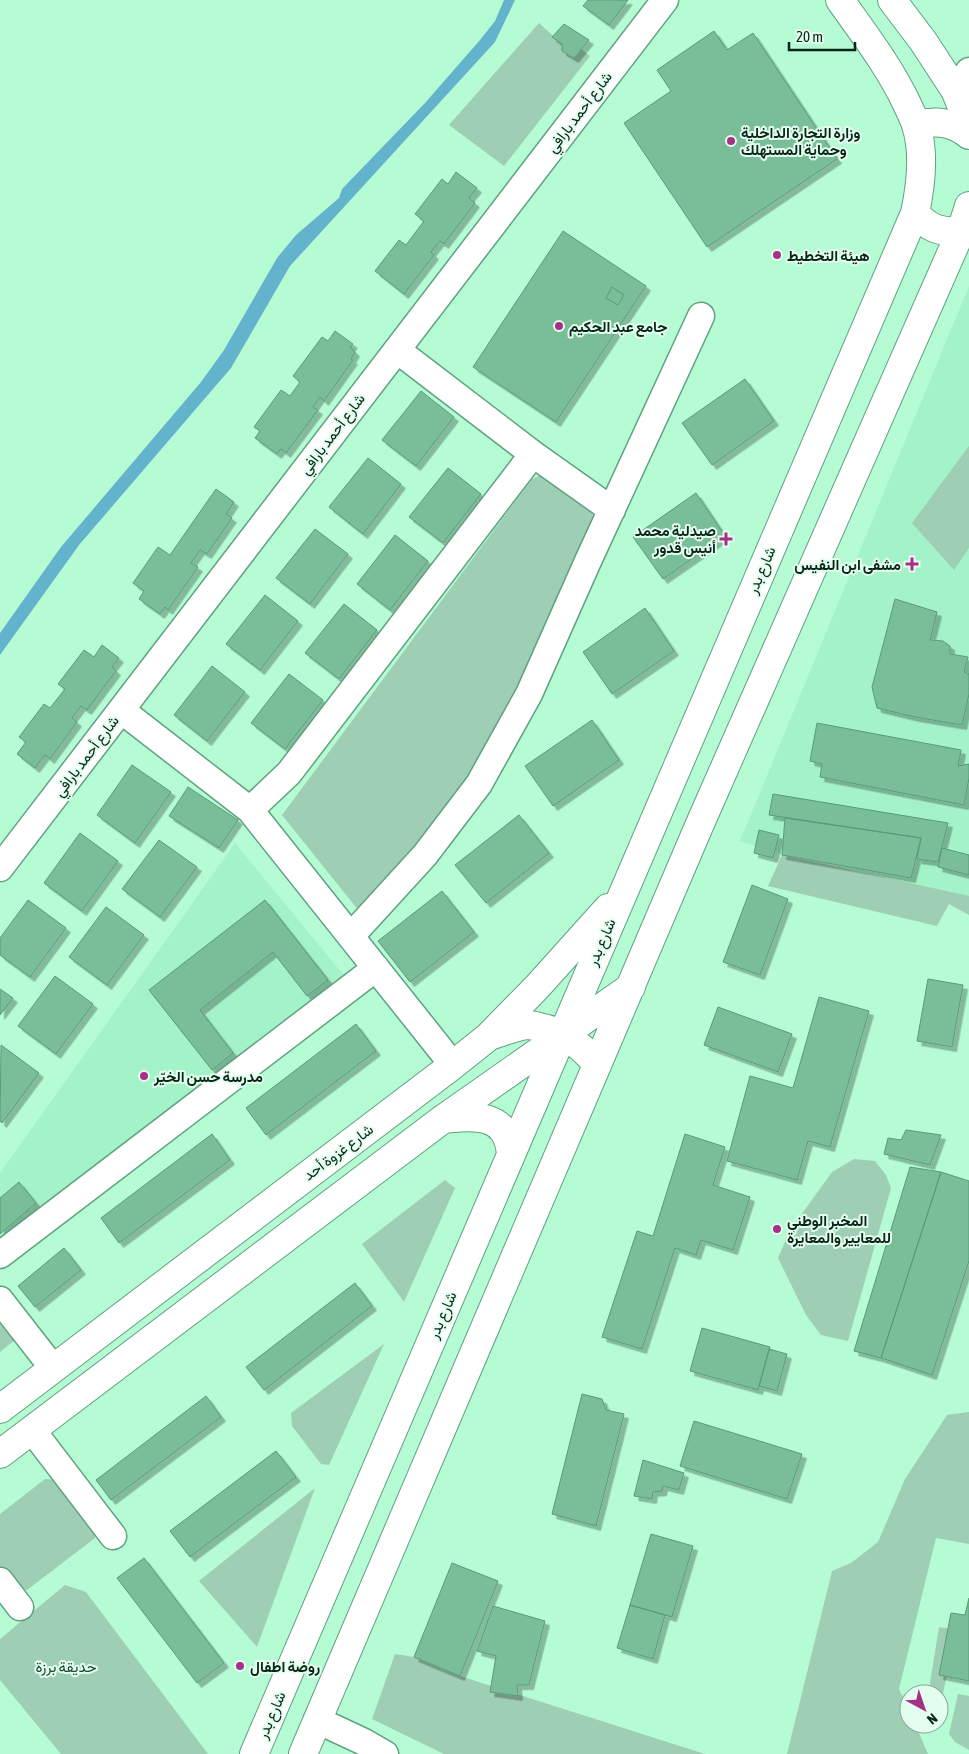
<svg xmlns="http://www.w3.org/2000/svg" width="969" height="1754" font-family="'Asap Condensed',Vazirmatn,sans-serif">
  <style>
    .built { fill: #a3f2c8 }
    .green { fill: #9eceb3 }
    .water { fill: #62b3cb }
    .building { fill: #79be99; stroke: #579b79; filter: url(#shadow) }
    .lines { fill: none; stroke-linecap: round; stroke-linejoin: round }
    .minor-casing { stroke: #5ea27f; stroke-width: 29 }
    .primary-casing { stroke: #5ea27f; stroke-width: 30 }
    .minor { stroke: #fff; stroke-width: 26 }
    .primary { stroke: #fff; stroke-width: 28 }
    .poi-dot { fill: #a63087; stroke: #e3feee; stroke-width: 2 }
    .labels { text-anchor: middle; dominant-baseline: central; stroke-width: 4; stroke-linejoin: round; paint-order: stroke }
    .street-label { font-size: 15px; fill: #092618; stroke: #e3feee }
    .poi-label { font-size: 15px; font-weight: bold; fill: #092618; stroke: #e3feee; text-anchor: start }
    .park-label { font-size: 15px; fill: #134931; stroke: #e3feee }
  </style>
  <defs>
    <filter id="shadow"><feDropShadow dx="4.5" dy="4.5" stdDeviation="0" flood-color="#0004"/></filter>
  </defs>
  <rect width="100%" height="100%" fill="#b5fcd5"/>
  <!-- built -->
  <path class="built" d="M969,286V897L805,862L740,841Z
    M235,843L346,978L0,1244V1173Z"/>
  <!-- green -->
  <path class="green" d="M539,23L562,44V51L574,58L581,49L590,56L504,166L449,125Z
    M969,446V548L954,570L912,523Z
    M548,472L580,495L598,523L483,761L432,831L359,911L282,815L532,479Z
    M782,855L969,896V915L949,904L937,926L768,886Z
    M854,1159L875,1161L886,1175L891,1188L848,1341L821,1335L806,1315L778,1258L789,1232L832,1172Z
    M445,1180L455,1188L404,1302L362,1244Z
    M0,1318L16,1339L0,1352Z
    M384,1344L329,1465L321,1464L292,1426L291,1413Z
    M969,1412V1544L936,1538L899,1689L909,1711V1724H915L928,1754H787L832,1571L851,1563L878,1542L905,1479L947,1415Z
    M45,1479L60,1480L95,1526V1538L27,1590L12,1586L0,1569V1514Z
    M315,1488L257,1647L199,1581Z
    M65,1585L86,1592L208,1754H61L0,1680V1639Z
    M939,1627L957,1630L939,1711V1694H932L930,1683Z
    M395,1654L414,1657L460,1676L705,1754H444L372,1719Z
    M958,1694L969,1696V1750L955,1742L949,1734Z"/>
  <!-- water -->
  <path class="water" d="M504,0H515L495,42L290,266L231,368L79,545L0,655V633L61,547L201,382L224,350L277,258L296,235L339,198L342,189L425,103L480,40L495,21Z"/>
  <!-- building -->
  <path class="building" d="M588,0H628L609,25L583,6Z
    M564,24L589,40L574,58L562,51V44L552,37Z
    M714,31L727,50L753,33L837,159L707,247L624,123L671,91L657,70Z
    M456,172L477,188L469,198L475,203L444,244L440,241L431,252L434,255L404,294L375,271L399,240L406,245L424,221L415,214L442,179L448,184Z
    M563,231L646,286L556,422L473,367Z
    M612,287L624,295L618,305L606,298Z
    M335,331L353,344L350,347L355,352L351,359L353,360L324,401L320,397L313,407L318,410L286,453L281,449L277,454L255,438L260,431L254,427L281,390L290,396L300,382L293,376L322,337L328,341Z
    M745,379L774,421L712,465L682,423Z
    M421,391L454,417L416,466L382,440Z
    M368,458L401,484L363,534L329,507Z
    M448,468L481,494L443,543L409,517Z
    M216,489L234,502L226,514L232,518L207,554L200,550L191,563L198,567L168,610L165,607L160,614L139,599L144,591L133,583L158,547L170,555Z
    M696,493L725,536L663,579L633,537Z
    M315,529L348,554L310,604L276,578Z
    M395,535L428,561L390,610L357,584Z
    M265,595L298,621L260,670L226,644Z
    M895,599L937,612L930,640L943,641L950,646V654L968,657L964,672L969,674V694L962,725L915,717L877,708L872,687Z
    M344,604L377,630L339,679L305,653Z
    M645,608L674,651L612,694L583,652Z
    M102,645L119,658L112,667L116,671L87,710L81,706L72,718L77,722L50,759L45,755L35,768L17,754L26,742L19,737L44,704L50,708L65,689L58,684L84,650L94,657Z
    M212,666L245,692L207,741L174,715Z
    M289,674L323,700L285,749L251,723Z
    M592,720L619,760L553,806L525,766Z
    M817,723L961,750L958,766L969,764V778L964,805L820,777L822,764L810,761Z
    M132,765L171,792L135,843L97,815Z
    M188,787L238,820L219,848L169,816Z
    M773,794L948,823L938,862L917,859L921,838L769,815Z
    M519,815L549,853L486,903L455,865Z
    M785,818L921,838L911,878L782,855Z
    M759,830L779,835L773,858L754,853Z
    M80,833L118,861L82,911L44,883Z
    M159,840L197,867L160,917L122,889Z
    M942,848L969,855V875L938,867Z
    M752,885L788,899L760,975L723,962Z
    M442,891L474,932L410,982L378,941Z
    M28,900L66,928L30,977L0,955V938Z
    M265,900L328,980L307,996L273,952L200,1010L233,1053L212,1070L149,990Z
    M106,907L144,935L107,985L69,957Z
    M55,976L93,1004L56,1054L18,1026Z
    M928,979L963,985L952,1047L917,1041Z
    M0,989L13,998L0,1015Z
    M819,997L869,1011L830,1147L808,1141L797,1180L727,1161L750,1076L793,1088Z
    M718,1007L792,1034L778,1072L704,1045Z
    M356,1024L376,1051L266,1135L246,1108Z
    M1,1045L39,1073L2,1123L0,1121Z
    M906,1130L941,1135L930,1165L884,1154L888,1138L901,1140Z
    M212,1134L230,1160L119,1243L101,1218Z
    M685,1134L725,1147L713,1185L750,1197L733,1250L701,1240L696,1255L675,1248L642,1349L602,1337L637,1231L653,1236Z
    M910,1167L941,1172L881,1358L854,1351Z
    M941,1172L969,1181V1261L932,1375L881,1358Z
    M19,1182L36,1203L0,1234V1198Z
    M64,1248L81,1270L35,1307L18,1286Z
    M355,1283L372,1306L264,1390L246,1367Z
    M702,1328L770,1347L758,1390L690,1371Z
    M769,1349L787,1354L777,1391L759,1386Z
    M582,1394L602,1399L606,1410L624,1414L596,1526L552,1514Z
    M206,1396L221,1417L111,1500L96,1480Z
    M694,1421L802,1454L787,1499L680,1466Z
    M276,1451L296,1477L190,1557L170,1531Z
    M643,1460L684,1473L679,1490L663,1486L662,1491L653,1492L652,1499L634,1496Z
    M651,1534L693,1546L672,1617L630,1605Z
    M144,1558L224,1663L197,1683L117,1578Z
    M452,1563L498,1581L460,1676L414,1657Z
    M969,1598V1681L939,1675L951,1613L965,1615Z
    M630,1605L665,1615L653,1659L617,1648Z
    M493,1606L545,1621L529,1685H517L518,1696L490,1692L496,1656L477,1651Z"/>
  <g class="lines">
    <!-- minor casing -->
    <g class="minor-casing">
      <path id="minor" d="M955,90L969,71
        M533,454L612,510
        M121,710L250,810L453,1065
        M250,810L289,773L533,454L397,350
        M0,868L665,0
        M351,936L425,855L479,784L529,694L588,561L701,316
        M0,1255L376,968
        M0,1300L53,1368
        M32,1430L113,1536
        M0,1581L20,1607
        M317,1720L364,1742L385,1754"/>
    </g>
    <!-- primary casing -->
    <g class="primary-casing">
      <path id="primary" d="M892,0L923,41L955,90L969,124
        M916,125C937,120 953,122 969,135
        M915,213C928,228 941,233 961,231
        M489,1036C500,1033 516,1026 527,1025C531,1025 535,1026 539,1027C564,1032 582,1045 597,1065
        M443,1119C475,1115 508,1113 511,1155
        M0,1409L453,1065L488,1037L537,987L608,908
        M0,1454L443,1119L631,987
        M254,1754L915,213C921,185 925,153 916,125C914,118 910,111 907,104C889,66 864,34 840,0
        M303,1754L699,826L961,231L969,206"/>
    </g>
    <!-- minor -->
    <use href="#minor" class="minor"/>
    <!-- primary -->
    <use href="#primary" class="primary"/>
  </g>
  <!-- markers -->
  <g class="poi-dot">
    <circle cx="731" cy="141" r="5"/>
    <circle cx="777" cy="255" r="5"/>
    <circle cx="559" cy="326" r="5"/>
    <path d="M723.5 531.5h5v5h5v5h-5v5h-5v-5h-5v-5h5z"/>
    <path d="M909.5 556.5h5v5h5v5h-5v5h-5v-5h-5v-5h5z"/>
    <circle cx="144" cy="1076" r="5"/>
    <circle cx="777" cy="1229" r="5"/>
    <circle cx="240" cy="1666" r="5"/>
  </g>
  <g class="labels">
    <!-- street labels -->
    <g class="street-label">
      <text transform="translate(579 112) rotate(-53)">شارع أحمد بارافي</text>
      <text transform="translate(332 434) rotate(-53)">شارع أحمد بارافي</text>
      <text transform="translate(761 570) rotate(-67)">شارع بدر</text>
      <text transform="translate(86 756) rotate(-53)">شارع أحمد بارافي</text>
      <text transform="translate(601 942) rotate(-67)">شارع بدر</text>
      <text transform="translate(338 1152) rotate(-37)">شارع غزوة أحد</text>
      <text transform="translate(442 1315) rotate(-67)">شارع بدر</text>
      <text transform="translate(271 1715) rotate(-67)">شارع بدر</text>
    </g>
    <!-- poi labels -->
    <g class="poi-label">
      <text x="741" y="132">وزارة التجارة الداخلية<tspan x="741" dy="17">وحماية المستهلك</tspan></text>
      <text x="787" y="255">هيئة التخطيط</text>
      <text x="569" y="326">جامع عبد الحكيم</text>
      <text x="716" y="530" text-anchor="end">صيدلية محمد<tspan x="716" dy="17">أنيس قدور</tspan></text>
      <text x="901" y="564" text-anchor="end">مشفى ابن النفيس</text>
      <text x="154" y="1076">مدرسة حسن الخيّر</text>
      <text x="787" y="1220">المخبر الوطني<tspan x="787" dy="17">للمعايير والمعايرة</tspan></text>
      <text x="250" y="1666">روضة اطفال</text>
    </g>
    <!-- park labels -->
    <g class="park-label">
      <text x="66" y="1666">حديقة برزة</text>
    </g>
  </g>
  <!-- north arrow -->
  <g transform="translate(924 1709) rotate(140)"><circle r="24" fill="#e3feee" stroke="#8ca898"/>
  <path d="M0-4L9 19L0 12L-9 19Z" fill="#a63087"/>
  <text y="-8" font-size="14" font-weight="bold" text-anchor="middle" fill="#092618">N</text>
  </g>
  <!-- scale -->
  <path d="M789 42v8h66v-8" fill="none" stroke="#092618" stroke-width="2.5"/>
  <text x="796" y="42" font-size="15" fill="#092618" stroke="#e3feee" stroke-width="4" paint-order="stroke">20 m</text>
</svg>
